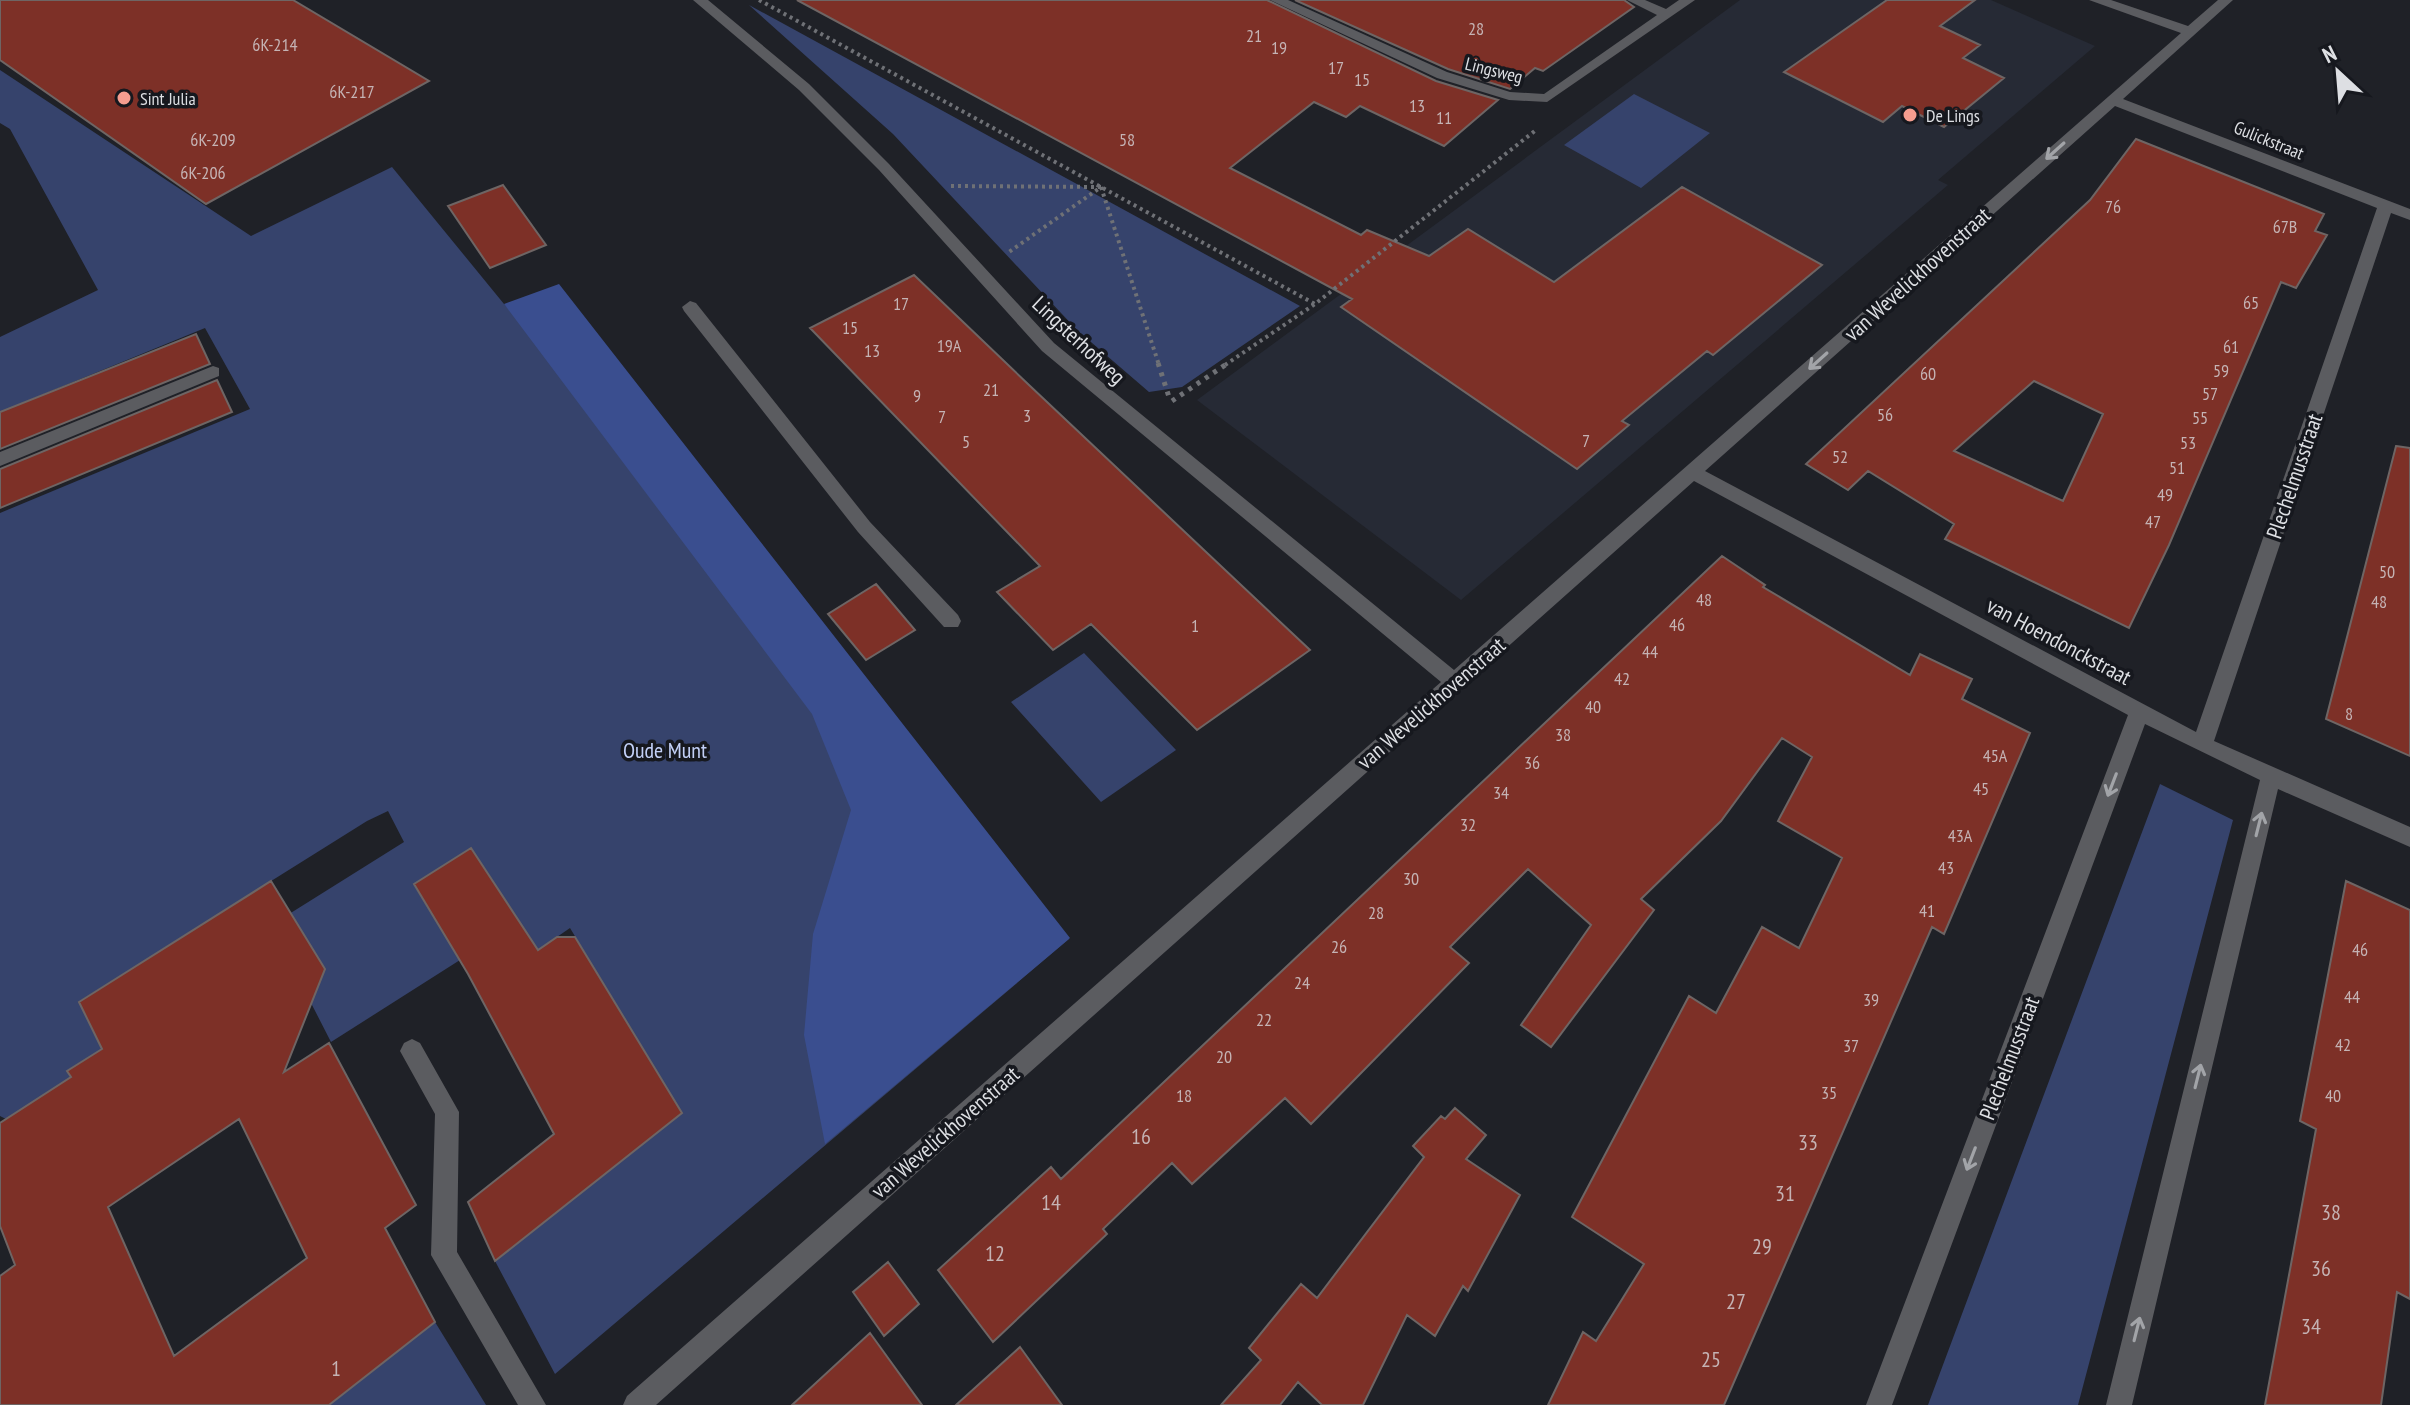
<svg xmlns="http://www.w3.org/2000/svg" width="2410" height="1405" font-family="'PT Sans Narrow',sans-serif">
  <style>
    .built { fill: #262a35 }
    .green { fill: #36436c }
    .forest { fill: #3a4e8f }
    .building { fill: #7d3027; stroke: #6e6564; stroke-width: 2; fill-rule: evenodd }
    .lines { fill: none; stroke-linecap: round; stroke-linejoin: round }
    .path-far1 { stroke: #6f7176; stroke-width: 4; stroke-dasharray: 3 4; stroke-linecap: butt }
    .path { stroke: #6f7176; stroke-width: 5; stroke-dasharray: 4 6; stroke-linecap: butt }
    .minor { fill: #5b5c60; fill-rule: evenodd }
    .oneway { stroke: #a2a4a8 }
    .poi-dot { fill: #f59d8f; stroke: #16181e; stroke-width: 3 }
    .labels { text-anchor: middle; dominant-baseline: central; stroke-width: 7; stroke-linejoin: round; paint-order: stroke }
    .number-label { font-size: 18px; fill: #c5b3b4 }
    .far-street-label { font-size: 18px; fill: #dddfe3; stroke: #16181e }
    .far-poi-label { font-size: 18px; fill: #dddfe3; stroke: #16181e; text-anchor: start }
    .street-label { font-size: 22px; fill: #dddfe3; stroke: #16181e }
    .park-label { font-size: 22px; fill: #c2d0f7; stroke: #16181e }
    .near-number-label { font-size: 22px; fill: #c5b3b4 }
  </style>
  <rect width="100%" height="100%" fill="#1f2127"/>
  <!-- built -->
  <path class="built" d="M1740,0H1991L2095,46L1938,180L1948,185L1461,600L1197,400Z"/>
  <!-- green -->
  <path class="green" d="M749,5L1300,306L1182,387L1149,392L1077,330L893,134Z
    M0,70L251,236L392,167L504,304L1069,939L555,1374L495,1261L682,1113L570,928L538,950L471,849L414,885L460,960L331,1042L311,1003L251,938L404,842L388,811L367,821L80,1001L105,1056L84,1060L68,1070L71,1077L6,1119L0,1116V513L250,409L205,328L0,412V337L98,290L10,129L0,123Z
    M1634,94L1710,133L1641,188L1564,145Z
    M1084,653L1176,750L1101,802L1011,702Z
    M2160,784L2233,820L2078,1405H1928Z
    M435,1322L486,1405H329Z"/>
  <!-- forest -->
  <path class="forest" d="M559,284L1070,938L825,1144L804,1035L813,934L851,810L812,714L504,304Z"/>
  <!-- building -->
  <path class="building" d="M0,0H293L429,81L206,204L0,60Z
    M797,0H1267L1436,81L1498,100L1444,146L1360,106L1346,117L1314,102L1230,168L1361,235L1367,230L1429,256L1468,229L1554,282L1682,187L1822,265L1713,355L1707,351L1622,421L1629,425L1577,469L1341,307L1352,299Z
    M1295,0H1624L1634,7L1543,71L1535,68L1510,89L1448,69Z
    M1887,0H1975L1940,26L1980,45L1963,58L2004,78L1944,127L1902,106L1883,122L1784,72Z
    M2136,139L2324,214L2315,231L2327,235L2296,288L2281,282L2169,545L2129,628L1945,539L1954,524L1868,471L1848,490L1806,464L2090,200ZM2034,381L2103,414L2063,501L1954,451Z
    M503,185L546,245L490,268L448,206Z
    M914,275L1029,385L1310,650L1197,730L1091,624L1053,650L997,592L1040,566L810,328Z
    M196,334L210,364L0,449V412Z
    M217,380L232,412L0,508V469Z
    M2396,446L2410,448V756L2326,719Z
    M1722,556L1765,585L1763,587L1910,675L1920,654L1972,679L1962,699L2030,733L1944,934L1932,927L1724,1405H1548L1583,1332L1596,1341L1644,1264L1572,1217L1689,996L1716,1013L1762,927L1799,948L1842,858L1778,821L1812,757L1782,738L1721,821L1641,899L1654,910L1551,1047L1521,1025L1591,925L1528,869L1450,947L1469,963L1311,1124L1285,1098L1192,1184L1172,1163L1103,1229L1107,1234L993,1342L938,1270L1051,1167L1061,1179Z
    M876,584L915,630L866,660L828,614Z
    M471,848L538,950L557,937H575L682,1113L495,1261L468,1202L554,1134L468,974L414,884Z
    M271,881L325,969L284,1072L329,1043L416,1205L385,1228L435,1322L329,1405H0V1276L15,1265L0,1226V1123L71,1077L67,1071L102,1049L79,1002ZM239,1119L307,1258L174,1356L108,1207Z
    M2346,881L2410,910V1299L2397,1292L2381,1405H2265L2316,1129L2300,1121Z
    M1455,1108L1486,1135L1466,1159L1520,1195L1468,1291L1463,1286L1435,1336L1407,1315L1363,1405H1322L1298,1382L1280,1405H1221L1261,1360L1249,1348L1301,1284L1317,1298L1424,1157L1413,1146L1441,1116L1445,1119Z
    M888,1262L919,1304L884,1336L853,1292Z
    M870,1333L922,1405H792Z
    M1020,1347L1062,1405H956Z"/>
  <g class="lines">
    <!-- path-far1 -->
    <path class="path-far1" d="M759,0L1315,304
      M951,186L1101,187L1009,252
      M1101,187L1159,365
      M1225,365L1315,304L1536,130"/>
    <!-- path -->
    <path class="path" d="M1158,363L1169,397
      M1172,401L1228,363"/>
    <!-- minor -->
    <path class="minor" d="M693,0H708L809,84L889,164L1054,343L1454,670L2181,33L2089,0H2111L2188,26L2218,0H2233L2123,99L2410,209V220L2391,213L2214,741L2410,827V847L2278,789L2132,1405H2106L2260,780L2145,724L1892,1405H1866L2128,715L1694,481L656,1405H623L627,1396L1441,682L1042,351L879,170L799,90ZM2115,106L2377,208L2196,732L1705,471Z
      M1270,0H1288L1447,72L1510,92L1544,94L1657,15L1627,0H1645L1666,9L1679,0H1695L1547,102L1509,100L1437,78Z
      M690,301L696,303L870,522L958,615L961,621L958,627H944L858,532L684,311L682,307Z
      M213,366L219,368V376L0,466V452Z
      M412,1039L420,1043L459,1112L457,1252L546,1405H518L431,1255L435,1114L400,1051L404,1043Z"/>
  </g>
  <!-- one-way arrows -->
  <defs><path id="oneway-shaft" d="M-6 0H5M1.5-3L5.5 0L1.5 3" fill="none" stroke-width="1.6" stroke-linecap="round" stroke-linejoin="round" transform="scale(2)"/></defs>
  <g class="oneway">
    <use href="#oneway-shaft" transform="translate(2055 151) rotate(138)"/>
    <use href="#oneway-shaft" transform="translate(1818 361) rotate(138)"/>
    <use href="#oneway-shaft" transform="translate(2112 785) rotate(111)"/>
    <use href="#oneway-shaft" transform="translate(2259 824) rotate(-76)"/>
    <use href="#oneway-shaft" transform="translate(2198 1076) rotate(-76)"/>
    <use href="#oneway-shaft" transform="translate(1971 1159) rotate(111)"/>
    <use href="#oneway-shaft" transform="translate(2137 1329) rotate(-76)"/>
  </g>
  <!-- markers -->
  <g class="poi-dot">
    <circle cx="124" cy="98" r="8"/>
    <circle cx="1910" cy="115" r="8"/>
  </g>
  <g class="labels">
    <!-- number labels -->
    <g class="number-label">
      <text x="1476" y="28">28</text>
      <text x="1254" y="35">21</text>
      <text x="275" y="44">6K-214</text>
      <text x="1279" y="47">19</text>
      <text x="1336" y="67">17</text>
      <text x="1362" y="79">15</text>
      <text x="352" y="91">6K-217</text>
      <text x="1417" y="105">13</text>
      <text x="1444" y="117">11</text>
      <text x="213" y="139">6K-209</text>
      <text x="1127" y="139">58</text>
      <text x="203" y="172">6K-206</text>
      <text x="2113" y="206">76</text>
      <text x="2285" y="226">67B</text>
      <text x="2251" y="302">65</text>
      <text x="901" y="303">17</text>
      <text x="850" y="327">15</text>
      <text x="949" y="345">19A</text>
      <text x="2231" y="346">61</text>
      <text x="872" y="350">13</text>
      <text x="2221" y="370">59</text>
      <text x="1928" y="373">60</text>
      <text x="991" y="389">21</text>
      <text x="2210" y="393">57</text>
      <text x="917" y="395">9</text>
      <text x="1885" y="414">56</text>
      <text x="1027" y="415">3</text>
      <text x="942" y="416">7</text>
      <text x="2200" y="417">55</text>
      <text x="1586" y="440">7</text>
      <text x="966" y="441">5</text>
      <text x="2188" y="442">53</text>
      <text x="1840" y="456">52</text>
      <text x="2177" y="467">51</text>
      <text x="2165" y="494">49</text>
      <text x="2153" y="521">47</text>
      <text x="2387" y="571">50</text>
      <text x="1704" y="599">48</text>
      <text x="2379" y="601">48</text>
      <text x="1677" y="624">46</text>
      <text x="1195" y="625">1</text>
      <text x="1650" y="651">44</text>
      <text x="1622" y="678">42</text>
      <text x="1593" y="706">40</text>
      <text x="2349" y="713">8</text>
      <text x="1563" y="734">38</text>
      <text x="1995" y="755">45A</text>
      <text x="1532" y="762">36</text>
      <text x="1981" y="788">45</text>
      <text x="1501" y="792">34</text>
      <text x="1468" y="824">32</text>
      <text x="1960" y="835">43A</text>
      <text x="1946" y="867">43</text>
      <text x="1411" y="878">30</text>
      <text x="1927" y="910">41</text>
      <text x="1376" y="912">28</text>
      <text x="1339" y="946">26</text>
      <text x="2360" y="949">46</text>
      <text x="1302" y="982">24</text>
      <text x="2352" y="996">44</text>
      <text x="1871" y="999">39</text>
      <text x="1264" y="1019">22</text>
      <text x="2343" y="1044">42</text>
      <text x="1851" y="1045">37</text>
      <text x="1224" y="1056">20</text>
      <text x="1829" y="1092">35</text>
      <text x="1184" y="1095">18</text>
      <text x="2333" y="1095">40</text>
    </g>
    <!-- far-street labels -->
    <g class="far-street-label">
      <text transform="translate(1494 70) rotate(14)">Lingsweg</text>
      <text transform="translate(2269 140) rotate(22)">Gulickstraat</text>
    </g>
    <!-- far-poi labels -->
    <g class="far-poi-label">
      <text x="140" y="98">Sint Julia</text>
      <text x="1926" y="115">De Lings</text>
    </g>
    <!-- street labels -->
    <g class="street-label">
      <text transform="translate(1917 274) rotate(-42)">van Wevelickhovenstraat</text>
      <text transform="translate(1079 340) rotate(43)">Lingsterhofweg</text>
      <text transform="translate(2294 476) rotate(-71)">Plechelmusstraat</text>
      <text transform="translate(2059 641) rotate(28)">van Hoendonckstraat</text>
      <text transform="translate(1431 703) rotate(-41)">van Wevelickhovenstraat</text>
      <text transform="translate(2009 1058) rotate(-69)">Plechelmusstraat</text>
      <text transform="translate(945 1132) rotate(-41)">van Wevelickhovenstraat</text>
    </g>
    <!-- park labels -->
    <g class="park-label">
      <text x="665" y="750">Oude Munt</text>
    </g>
    <!-- near-number labels -->
    <g class="near-number-label">
      <text x="1141" y="1136">16</text>
      <text x="1808" y="1142">33</text>
      <text x="1785" y="1193">31</text>
      <text x="1051" y="1202">14</text>
      <text x="2331" y="1212">38</text>
      <text x="1762" y="1246">29</text>
      <text x="995" y="1253">12</text>
      <text x="2321" y="1268">36</text>
      <text x="1736" y="1301">27</text>
      <text x="2311" y="1326">34</text>
      <text x="1711" y="1359">25</text>
      <text x="336" y="1368">1</text>
    </g>
  </g>
  <!-- north arrow -->
  <g transform="translate(2338 72) rotate(334)" stroke="#16181e" stroke-width="6" paint-order="stroke">
  <path d="M0-6L14 30L0 20L-14 30Z" fill="#dddfe3"/>
  <text y="-12" font-size="22" font-weight="bold" text-anchor="middle" fill="#dddfe3">N</text>
  </g>
</svg>
